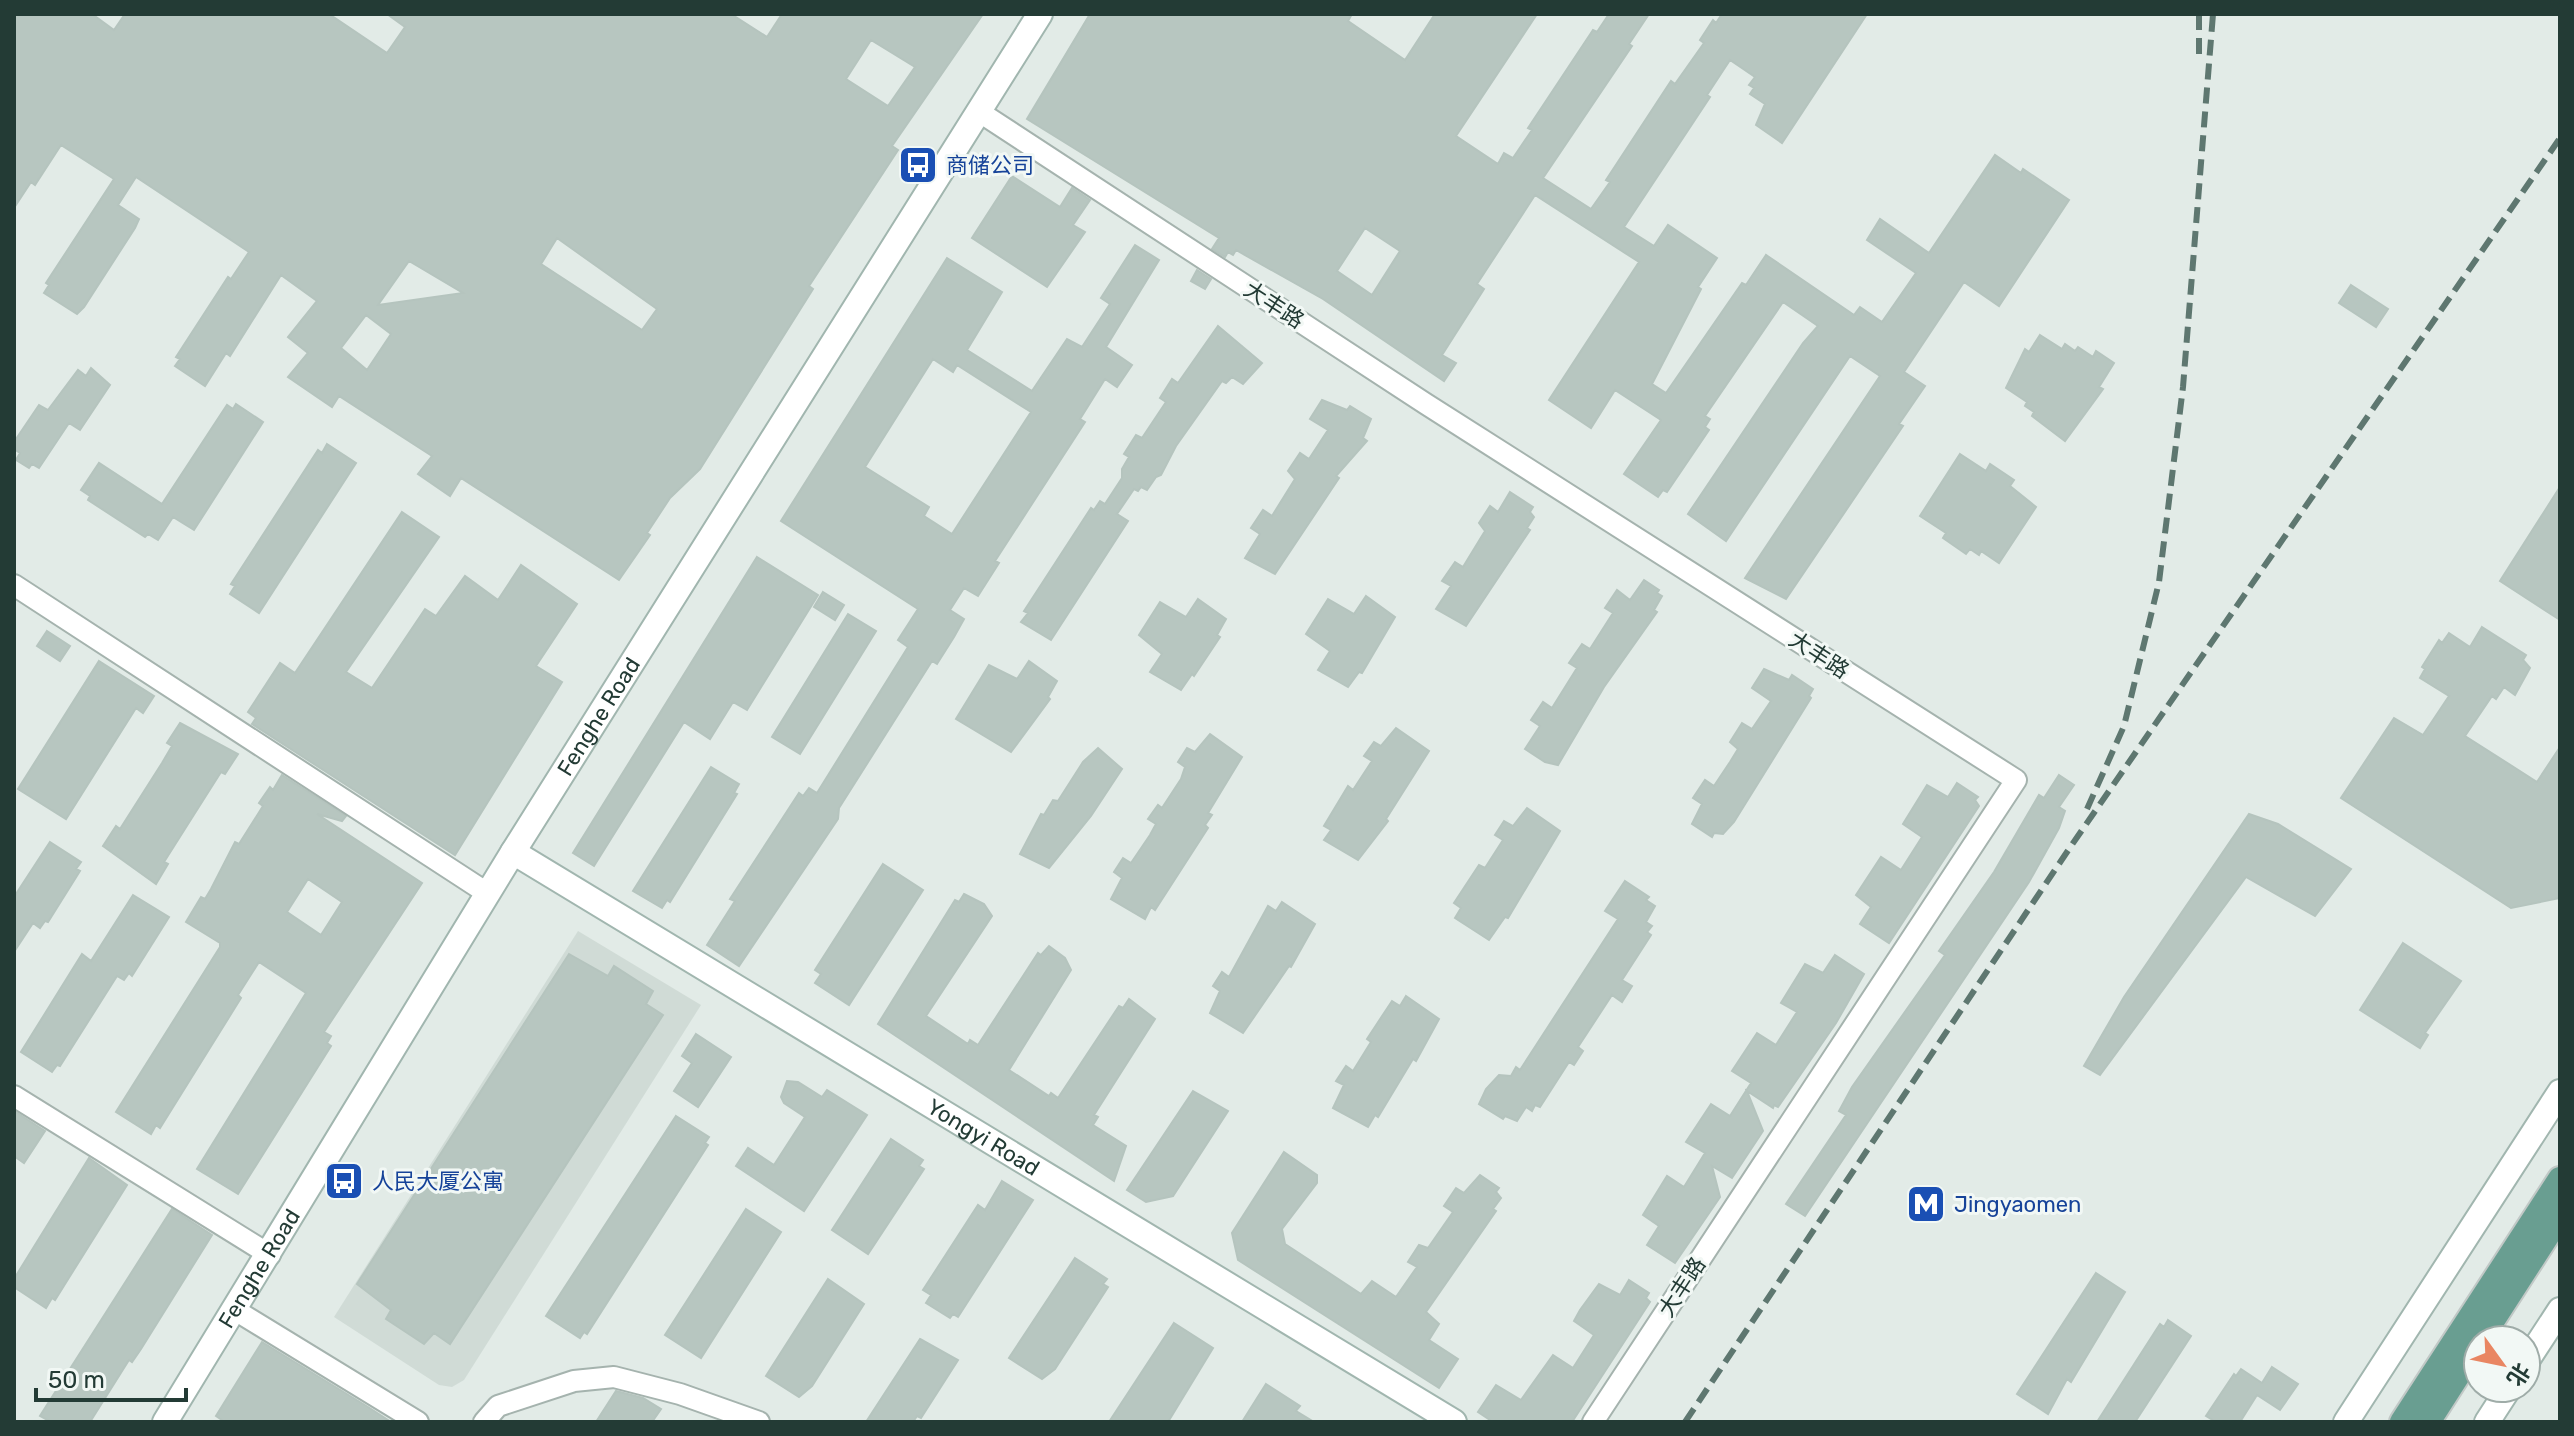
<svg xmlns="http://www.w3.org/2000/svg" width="2574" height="1436" font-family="Rubik,'Noto Sans SC',sans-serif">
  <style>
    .built { fill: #d0dbd6 }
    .building { fill: #b7c6c0; stroke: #b5c4be; stroke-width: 2; fill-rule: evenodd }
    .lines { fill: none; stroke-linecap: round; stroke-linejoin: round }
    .street-casing { stroke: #a5b3ae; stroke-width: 24 }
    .secondary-casing { stroke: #a1b6af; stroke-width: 28 }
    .primary-casing { stroke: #c1c8c6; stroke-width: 28 }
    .street { stroke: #fff; stroke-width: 20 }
    .secondary { stroke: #fff; stroke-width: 24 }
    .primary { stroke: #699e91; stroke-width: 24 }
    .rail { stroke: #5e7770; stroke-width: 6; stroke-dasharray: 16 8; stroke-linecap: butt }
    .labels { text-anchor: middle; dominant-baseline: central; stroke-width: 6; stroke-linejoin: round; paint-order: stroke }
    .transit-label { font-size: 22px; fill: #164399; stroke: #f2f8f5; text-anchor: start }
    .street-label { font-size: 22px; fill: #233b35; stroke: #f2f8f5 }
  </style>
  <rect width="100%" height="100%" fill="#e2ebe7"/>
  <!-- built -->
  <path class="built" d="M578,931L701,1005L464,1380L452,1387L439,1385L334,1317Z"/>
  <!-- building -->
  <path class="building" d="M14,14H92L114,30L125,14H329L387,53L405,27L387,14H731L767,37L782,14H983L892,146L898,150L809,286L813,289L700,469L670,498L647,533L650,535L619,580L461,478L450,496L418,474L432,456L339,396L332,407L288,377L308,353L288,337L317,301L281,275L230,356L226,353L205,386L175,366L180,359L176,357L228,277L231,279L249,252L136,177L118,205L139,219L135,228L84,307L77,314L44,293L49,285L46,283L114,179L61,145L35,185L31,182L14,208ZM871,40L915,67L888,106L846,79ZM557,238L657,309L642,330L541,264ZM409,261L463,293L378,305ZM366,315L391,334L367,370L341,348Z
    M1090,14H1352L1348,21L1405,60L1435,14H1537L1456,136L1498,164L1504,153L1513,158L1532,130L1528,128L1593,30L1597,32L1609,14H1649L1629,44L1632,46L1543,178L1591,209L1610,182L1606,180L1671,81L1675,84L1704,43L1700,40L1713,20L1716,23L1722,14H1867L1782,143L1756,125L1765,104L1750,94L1754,88L1749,85L1755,77L1730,60L1707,95L1710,97L1624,227L1654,246L1668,225L1717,258L1698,287L1701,289L1652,384L1666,393L1742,283L1746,285L1766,255L1854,315L1860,307L1882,322L1916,273L1867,240L1880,219L1929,253L1995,155L2021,173L2023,169L2069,200L1999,306L1964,282L1904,372L1925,386L1899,424L1903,426L1786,599L1745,578L1880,376L1850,356L1726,541L1688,514L1803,343L1818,326L1783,302L1705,416L1710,419L1705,427L1709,430L1667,492L1663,490L1658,497L1624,474L1661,420L1615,390L1591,428L1549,400L1639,262L1535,195L1477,284L1484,289L1442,355L1456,363L1444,381L1323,299L1236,250L1233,255L1228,252L1225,257L1212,249L1219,238L1027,119ZM1365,228L1400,251L1372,295L1337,271Z
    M1012,176L1060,207L1072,188L1090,200L1073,225L1085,232L1047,287L972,238Z
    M1135,245L1159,260L1106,347L1132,365L1117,387L1105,379L1080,419L1085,422L995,561L999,563L978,596L964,588L950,610L964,619L954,637L937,664L932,661L839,808L838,819L739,966L707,945L735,901L730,899L799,793L803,796L809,788L817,793L908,647L898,640L918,609L781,521L947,258L1002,292L967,350L1032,391L1067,339L1082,347L1110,304L1101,298ZM933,359L953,372L957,365L1031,412L952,534L924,516L929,507L865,467Z
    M1197,270L1211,279L1205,289L1191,281Z
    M2351,285L2388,309L2376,327L2339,303Z
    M1218,326L1262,363L1243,384L1232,377L1226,383L1222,381L1176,446L1161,475L1156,477L1147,490L1141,487L1138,491L1134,489L1117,514L1128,521L1051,640L1021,622L1028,613L1024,611L1091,508L1094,510L1100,501L1105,504L1122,478V469L1129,457L1124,454L1136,435L1142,438L1166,402L1160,398L1172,379L1178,383Z
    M2040,335L2062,349L2065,344L2075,351L2078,347L2093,357L2096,351L2114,363L2099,387L2103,389L2065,441L2032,416L2034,412L2025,406L2027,402L2006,388L2025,349L2029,352Z
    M91,368L110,385L80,430L69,423L39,468L32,464L29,468L16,460L20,453L14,449V442L39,405L48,410L78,370L86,376Z
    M1322,400L1347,410L1350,406L1371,419L1363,438L1367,441L1336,476L1339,478L1275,574L1245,558L1260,534L1251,528L1263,510L1272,516L1295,479L1288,471L1300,453L1309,459L1328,430L1310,419Z
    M236,404L263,422L194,530L173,517L158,540L148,534L145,537L88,500L90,496L81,490L99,463L162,504L227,405L233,409Z
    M327,444L356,463L259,613L230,594L235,586L231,584L318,450L322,453Z
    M1960,454L1986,471L1990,464L2014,480L2010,486L2036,507L1999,563L1981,551L1979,555L1970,549L1966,554L1943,538L1946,533L1920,516Z
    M2560,487V620L2500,581Z
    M1510,492L1533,507L1530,512L1534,517L1527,528L1530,530L1466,626L1436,609L1451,586L1442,581L1455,562L1463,567L1485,531L1479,523L1490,506L1498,512Z
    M402,512L439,537L346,672L372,688L425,609L436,616L465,576L498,600L521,565L577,604L536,666L562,682L455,855L252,724L256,718L248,712L280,663L295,673Z
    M757,557L818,595L747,710L733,702L710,739L684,722L594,866L573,853Z
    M1644,580L1659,590L1657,593L1662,596L1654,610L1657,612L1604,687L1558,765L1545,762L1525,749L1540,726L1531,720L1543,702L1552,708L1577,668L1569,663L1582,644L1590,649L1613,613L1605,608L1617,590L1630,600Z
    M823,592L844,605L835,620L814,607Z
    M1366,596L1395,617L1362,673L1359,672L1348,687L1318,670L1330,651L1306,634L1328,599L1354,614Z
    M1198,599L1226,619L1217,635L1220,637L1194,676L1192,674L1181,690L1150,672L1162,654L1139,635L1160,602L1186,617Z
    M848,614L876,631L800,754L772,737Z
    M2482,627L2526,655L2523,660L2530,668L2515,695L2504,687L2496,699L2492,696L2465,736L2537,782L2560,747V898L2511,908L2341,798L2394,718L2423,735L2449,696L2420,678L2425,669L2422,667L2439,640L2442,643L2449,633L2470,647Z
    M47,631L70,646L60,661L37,646Z
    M99,661L154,696L143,713L136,708L66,819L18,789Z
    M1029,661L1057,681L1048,697L1050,699L1011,752L956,719L989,665L1017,679Z
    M1764,669L1789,680L1792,675L1813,689L1809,696L1811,698L1734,822L1723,834L1714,833L1712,837L1692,824L1702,804L1693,798L1705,780L1714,786L1730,762L1738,749L1730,742L1742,723L1752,729L1771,701L1752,688Z
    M180,723L238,754L225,774L221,772L195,813L164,862L168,864L156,884L103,846L116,826L120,829L162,763L172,746L167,743Z
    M1396,728L1429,751L1386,819L1388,821L1358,860L1324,840L1331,830L1324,826L1348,786L1353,790L1372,761L1364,756L1374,742L1381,746Z
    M1210,734L1242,757L1208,813L1212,815L1205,825L1208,828L1155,910L1151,907L1145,919L1111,899L1122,878L1114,872L1123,858L1131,863L1150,835L1156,824L1148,819L1158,805L1162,808L1181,779L1185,767L1178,762L1187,748L1195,752Z
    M1098,748L1122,769L1091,816L1049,868L1020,854L1041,814L1044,815L1053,800L1058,801L1083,762Z
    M711,767L739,784L734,793L737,794L670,902L667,900L662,908L633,891Z
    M282,775L346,816L342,821L317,814L422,883L324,1032L331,1036L327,1043L331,1046L238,1194L197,1169L306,993L259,962L238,995L241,998L160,1128L156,1125L151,1134L116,1112L220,947V943L186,922L201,897L205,899L211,889L235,842L239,844L263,806L259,803L270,787L273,790ZM308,879L342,902L321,935L287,912Z
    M2059,775L2074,785L2059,807L2065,811L2059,828L2029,882L1805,1216L1786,1204L1846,1115L1839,1111L1852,1087L1945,955L1939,951L1994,872L2039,795L2044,798Z
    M1957,783L1978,797L1975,800L1979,806L1889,943L1860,924L1871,907L1856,895L1881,857L1901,870L1922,837L1903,824L1927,785L1948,797Z
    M1527,808L1560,831L1508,918L1505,917L1489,940L1455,918L1461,908L1454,903L1479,865L1485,868L1503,840L1495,835L1504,821L1513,826Z
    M2249,814L2278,824L2351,869L2315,916L2246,877L2100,1075L2084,1066L2124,997Z
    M50,842L81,862L76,869L80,871L48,922L45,921L40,928L33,923L14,952V897Z
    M883,864L923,890L849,1005L815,983L821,974L815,970Z
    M1625,881L1649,897L1646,900L1655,906L1646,922L1652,926L1647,932L1651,935L1622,980L1632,986L1622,1002L1612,995L1578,1047L1583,1051L1574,1065L1569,1062L1540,1107L1535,1105L1532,1111L1526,1107L1517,1121L1505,1116L1503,1119L1479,1104L1486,1089L1499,1075L1511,1076L1516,1067L1520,1070L1618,919L1605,911Z
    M964,894L984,904L992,916L926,1016L968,1044L970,1040L978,1045L1038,953L1041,955L1049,946L1065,958L1071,970L1009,1070L1049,1096L1051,1093L1058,1098L1119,1006L1123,1008L1129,999L1155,1019L1094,1115L1098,1117L1093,1125L1126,1146L1114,1181L878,1024L955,900L959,902Z
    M133,895L169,917L132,976L129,973L124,980L117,976L60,1066L57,1065L52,1072L21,1052L82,954L91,961Z
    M1282,902L1315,924L1291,967L1289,966L1243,1033L1210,1013L1220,991L1213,986L1222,972L1229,977L1268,906L1276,911Z
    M2403,943L2461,981L2425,1033L2428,1035L2420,1048L2360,1010Z
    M569,954L608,976L614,966L653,991L646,1004L663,1015L450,1344L434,1333L424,1344L386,1319L391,1310L357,1284Z
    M1835,955L1864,974L1836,1023L1778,1107L1774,1105L1773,1108L1747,1091L1763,1131L1732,1178L1712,1166L1720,1197L1675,1263L1647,1245L1659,1226L1643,1215L1667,1176L1684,1187L1705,1153L1686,1142L1711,1104L1730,1116L1751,1083L1732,1071L1757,1033L1776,1045L1797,1012L1781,1003L1805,964L1823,973Z
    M1406,996L1439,1019L1416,1061L1413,1059L1378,1117L1375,1115L1368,1127L1333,1108L1344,1085L1336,1081L1346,1066L1353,1071L1371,1042L1367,1039L1392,1001L1400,1006Z
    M696,1034L731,1057L698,1107L674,1091L692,1063L682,1056Z
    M787,1081L798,1082L822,1097L827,1090L867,1115L804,1211L736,1166L748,1148L774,1165L805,1117L784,1103L781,1097Z
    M1193,1091L1228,1111L1173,1196L1146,1202L1127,1190Z
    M14,1111L45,1131L24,1163L14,1156Z
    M676,1116L709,1137L705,1143L708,1145L587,1334L584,1332L580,1338L546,1316Z
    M891,1139L923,1160L919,1166L924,1169L868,1254L832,1230Z
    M1284,1152L1317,1175V1183L1282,1229L1285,1244L1361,1294L1372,1281L1396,1297L1417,1267L1408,1262L1419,1245L1428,1248L1453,1212L1444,1206L1456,1188L1464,1193L1480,1175L1499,1188L1496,1192L1501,1198L1493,1209L1496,1211L1426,1312L1439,1324L1429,1340L1458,1359L1439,1388L1238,1260L1232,1233Z
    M89,1158L127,1185L55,1300L52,1298L46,1308L14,1287V1279Z
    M1002,1181L1033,1200L958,1317L953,1314L950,1318L926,1303L931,1295L923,1290L978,1205L985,1210Z
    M172,1209L212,1235L141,1349L132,1362L129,1360L90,1422H51L40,1416Z
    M746,1209L781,1232L701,1358L665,1335Z
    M1075,1258L1107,1279L1103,1284L1108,1287L1055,1369L1042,1379L1009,1358Z
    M2096,1273L2125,1292L2071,1382L2067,1379L2048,1414L2017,1394Z
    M828,1279L864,1304L812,1386L799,1397L766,1376Z
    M1629,1280L1649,1293L1646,1298L1650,1302L1572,1422H1493L1478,1412L1496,1385L1521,1400L1553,1355L1573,1368L1594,1335L1574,1321L1580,1310L1599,1284L1620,1295Z
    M2168,1320L2191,1336L2135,1422H2097L2160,1324L2164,1327Z
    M1174,1323L1213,1348L1168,1422H1109Z
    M920,1339L958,1360L921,1418L917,1416L913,1422H866Z
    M262,1342L368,1407L391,1422H225L216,1416Z
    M2272,1367L2298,1384L2280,1410L2257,1395L2240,1422H2216L2206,1416L2234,1374L2236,1376L2241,1369L2262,1383Z
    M1266,1384L1300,1406L1296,1411L1314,1422H1242Z
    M616,1391L643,1398L661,1409L652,1422H596Z"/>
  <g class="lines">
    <!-- street casing -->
    <g class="street-casing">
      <path id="street" d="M978,111L1426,404L2016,780L1593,1422
        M14,585L487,893
        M14,1096L270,1255
        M235,1310L418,1422
        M484,1422L498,1406L574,1381L614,1377L680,1394L759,1422"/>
    </g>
    <!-- secondary casing -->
    <g class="secondary-casing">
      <g id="secondary">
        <path id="s1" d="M513,852L1454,1422"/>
        <path d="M2526,1362L2560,1310"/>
        <path id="s2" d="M165,1422L513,852L1040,14"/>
        <path d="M2346,1422L2560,1092"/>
        <path d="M2487,1422L2509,1388"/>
      </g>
    </g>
    <!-- primary casing -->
    <g class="primary-casing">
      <path id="primary" d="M2480,1340L2560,1216
        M2402,1422L2560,1179
        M2428,1422L2478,1344"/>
    </g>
    <!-- street -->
    <use href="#street" class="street"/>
    <!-- secondary -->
    <use href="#secondary" class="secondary"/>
    <!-- primary -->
    <use href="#primary" class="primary"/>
    <!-- rail -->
    <path class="rail" d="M2199,14V55
      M2087,809L2124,726L2159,582L2183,387L2213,14
      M1685,1422L2071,846L2560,138"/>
  </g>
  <!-- icons -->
  <defs>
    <g id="bus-square" transform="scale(2)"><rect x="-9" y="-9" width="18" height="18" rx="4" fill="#1a4fb4" stroke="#f2f8f5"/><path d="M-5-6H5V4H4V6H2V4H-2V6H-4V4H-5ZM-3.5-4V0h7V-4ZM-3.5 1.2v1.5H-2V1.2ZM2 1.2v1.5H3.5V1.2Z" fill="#fff"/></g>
    <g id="metro-square" transform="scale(2)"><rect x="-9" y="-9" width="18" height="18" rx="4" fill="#1a4fb4" stroke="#f2f8f5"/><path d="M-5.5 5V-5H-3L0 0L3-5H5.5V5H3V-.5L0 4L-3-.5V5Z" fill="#fff"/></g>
  </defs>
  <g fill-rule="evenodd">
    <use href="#bus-square" x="918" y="165"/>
    <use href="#bus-square" x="344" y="1181"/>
    <use href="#metro-square" x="1926" y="1204"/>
  </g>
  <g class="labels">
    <!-- transit labels -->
    <g class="transit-label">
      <text x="946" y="165">商储公司</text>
      <text x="372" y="1181">人民大厦公寓</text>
      <text x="1954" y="1204">Jingyaomen</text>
    </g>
    <!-- street labels -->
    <g class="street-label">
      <text transform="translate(1274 305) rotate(33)">大丰路</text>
      <text transform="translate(1819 655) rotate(33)">大丰路</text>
      <text stroke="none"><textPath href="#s2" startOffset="828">Fenghe Road</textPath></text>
      <text stroke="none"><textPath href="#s1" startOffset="550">Yongyi Road</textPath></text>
      <text stroke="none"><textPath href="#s2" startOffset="180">Fenghe Road</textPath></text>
      <text transform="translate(1682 1287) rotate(-57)">大丰路</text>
    </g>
  </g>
  <!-- border -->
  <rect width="2574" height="1436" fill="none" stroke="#233b35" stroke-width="32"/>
  <!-- north arrow -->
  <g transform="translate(2502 1364) rotate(123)"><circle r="38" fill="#f2f8f5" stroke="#9faca8" stroke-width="2"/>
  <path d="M0-6L14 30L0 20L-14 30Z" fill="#e98662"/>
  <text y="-12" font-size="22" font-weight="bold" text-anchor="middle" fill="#233b35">北</text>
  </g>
  <!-- scale -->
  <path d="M36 1388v12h150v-12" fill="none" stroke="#233b35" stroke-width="4"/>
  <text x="48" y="1388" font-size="24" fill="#233b35" stroke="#f2f8f5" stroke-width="6" paint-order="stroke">50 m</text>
</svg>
